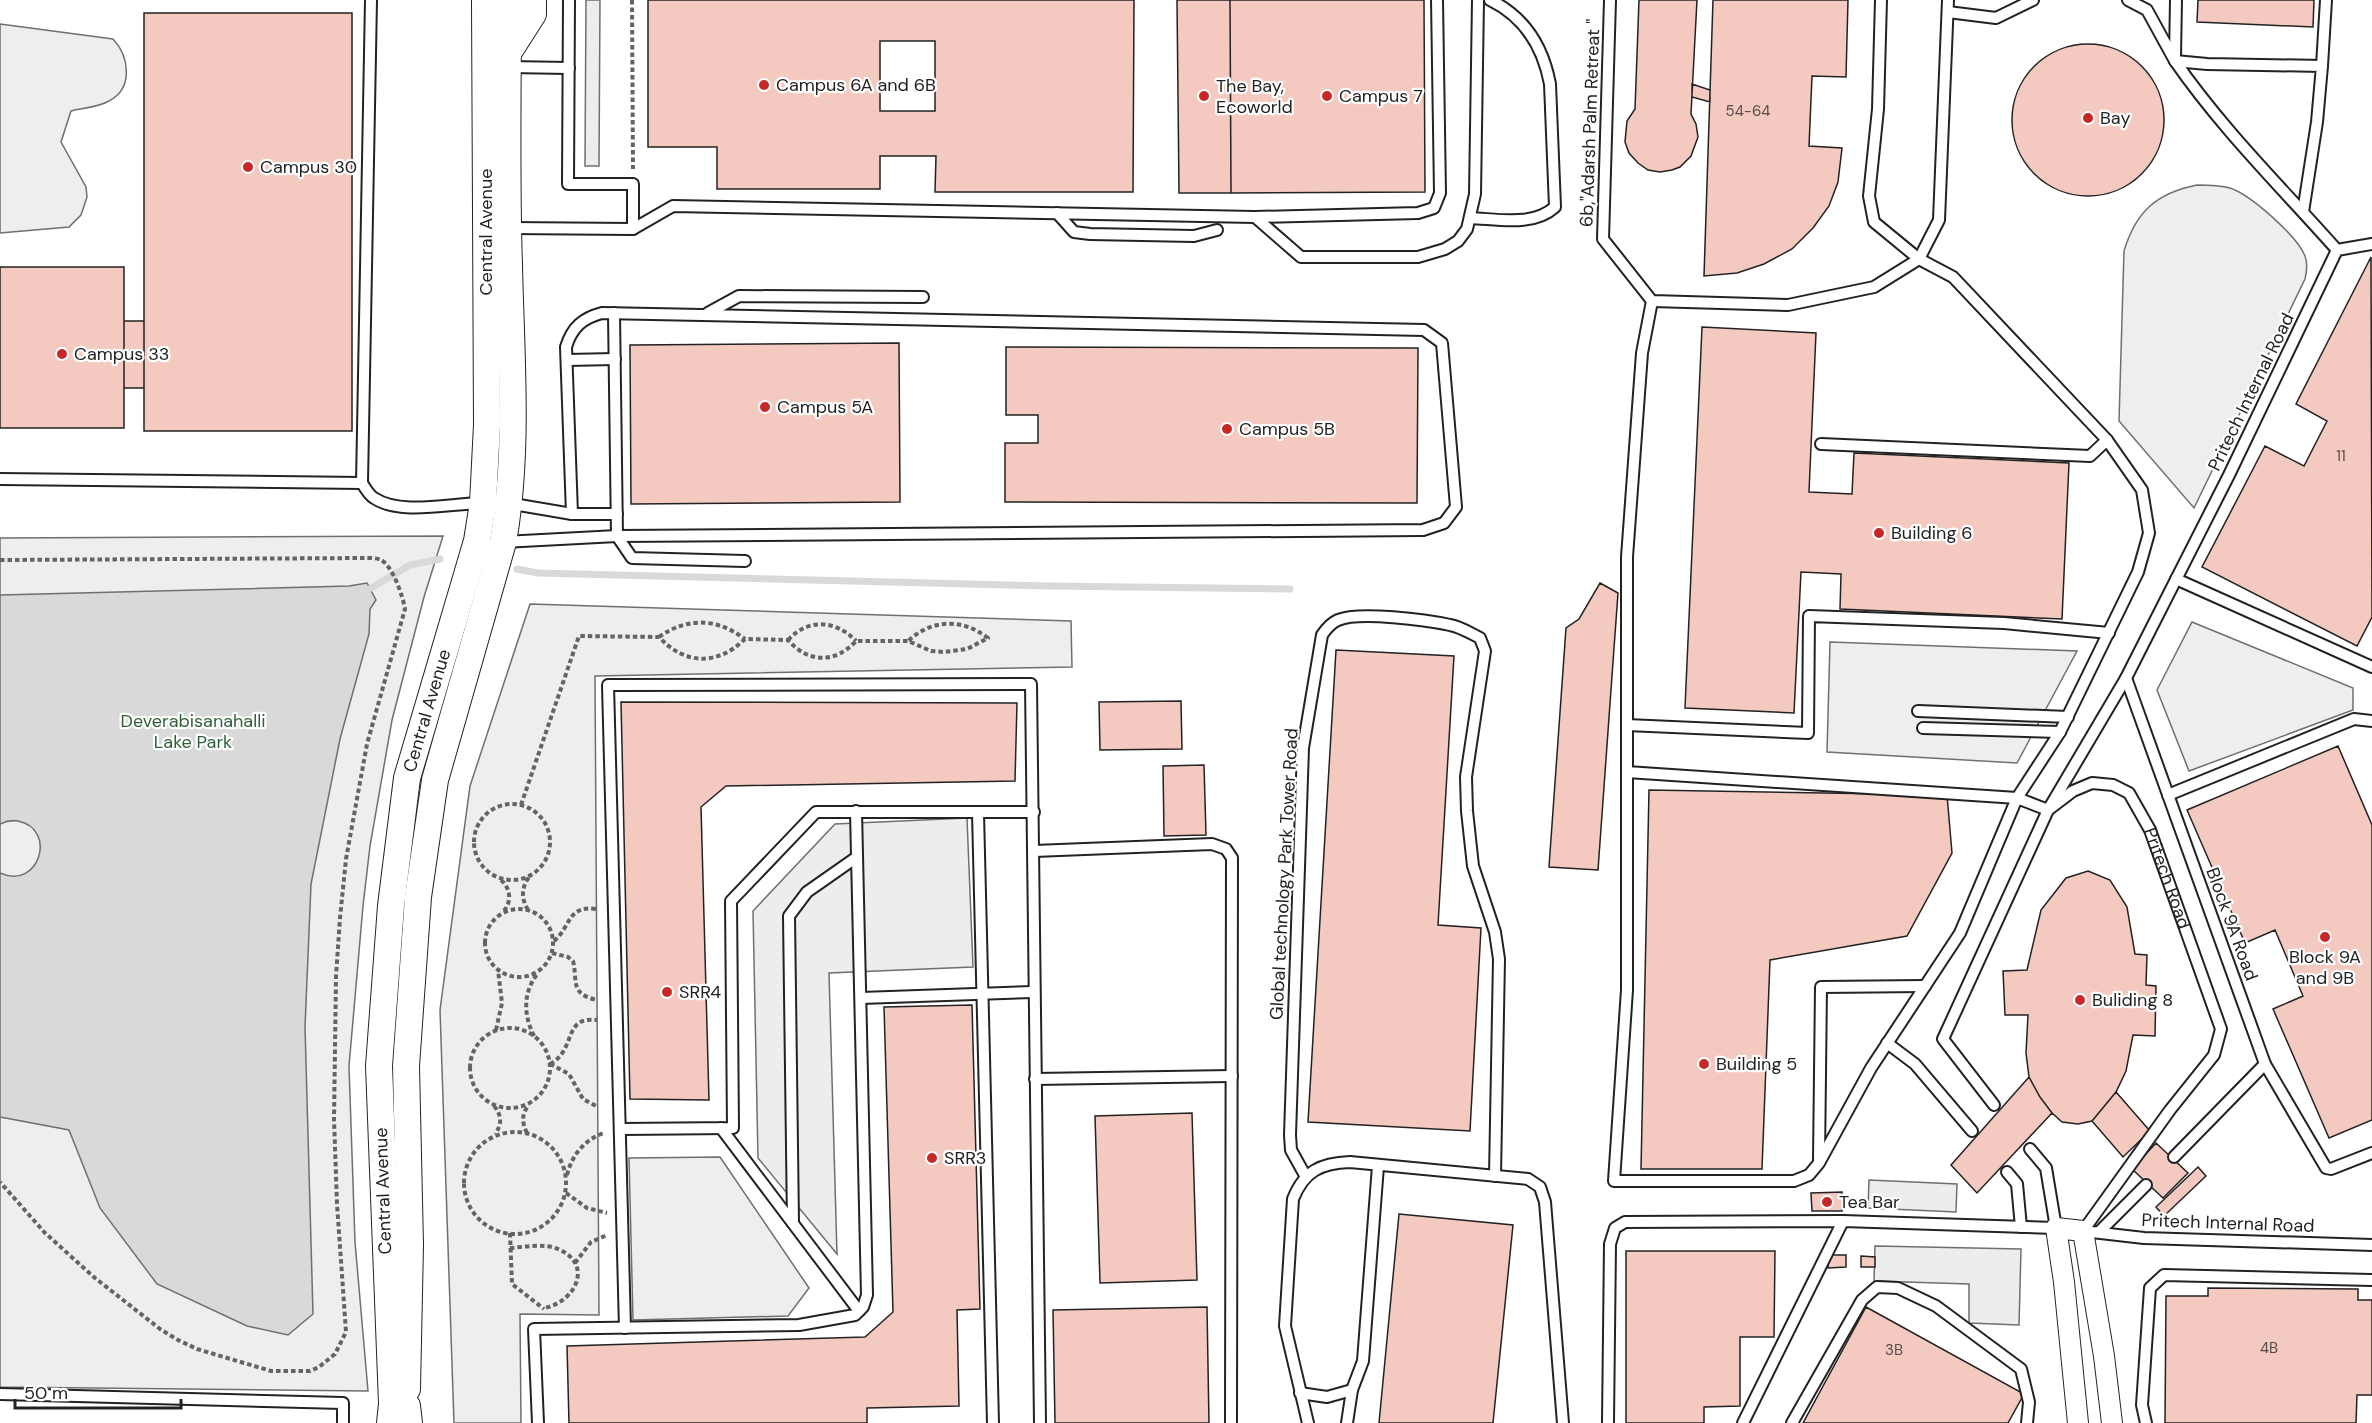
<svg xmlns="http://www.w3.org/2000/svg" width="2372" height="1423" font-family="'DM Sans',sans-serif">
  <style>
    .green { fill: #eee; stroke: #6f6f6f; stroke-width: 1.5 }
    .parking { fill: #ededed; stroke: #6f6f6f; stroke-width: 1.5 }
    .water { fill: #d9d9d9; stroke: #6f6f6f; stroke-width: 1.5 }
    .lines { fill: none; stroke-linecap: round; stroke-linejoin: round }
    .stream { stroke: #d9d9d9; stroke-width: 7 }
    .building { fill: #f3c9c0; stroke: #222; stroke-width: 1.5; fill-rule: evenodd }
    .service-casing { stroke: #222; stroke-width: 14 }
    .minor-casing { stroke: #222; stroke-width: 22 }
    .tertiary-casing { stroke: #222; stroke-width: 28 }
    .path { stroke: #646464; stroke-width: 4; stroke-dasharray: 4.5 3; stroke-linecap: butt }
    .service { stroke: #fff; stroke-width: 10 }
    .minor { stroke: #fff; stroke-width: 20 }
    .tertiary { stroke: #fff; stroke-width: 26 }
    .poi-dot { fill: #c62828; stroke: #fff; stroke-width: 2 }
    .labels { text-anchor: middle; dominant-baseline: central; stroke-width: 4.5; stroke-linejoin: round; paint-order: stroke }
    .number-label { font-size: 15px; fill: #564c4a }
    .poi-label { font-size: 18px; fill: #222; stroke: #fff; text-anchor: start }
    .street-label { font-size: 18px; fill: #222; stroke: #fff }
    .park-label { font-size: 18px; fill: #2f5e38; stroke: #fff }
  </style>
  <rect width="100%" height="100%" fill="#fff"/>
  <!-- green -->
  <path class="green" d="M0,24L113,39C129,56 134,88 109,101C99,107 83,108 71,111L61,142L86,187L87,197L81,215L69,227L0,233Z
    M2197,185C2208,185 2219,185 2230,188C2251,195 2297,236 2305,256C2308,264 2307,271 2305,279L2194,508L2119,421L2124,251C2136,211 2157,193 2197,185Z
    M443,536L424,597L392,720L370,846L363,906L349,1066L355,1242L368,1391L0,1387V538Z
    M530,604L1071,621L1072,667L595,676L599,1315L520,1314L521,1423H454L440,1010L470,786Z
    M2192,622L2353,688V710L2189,771L2157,690Z
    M1830,642L2077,651L2017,763L1827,752Z
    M720,1157L809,1288L788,1316L633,1320L629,1158Z"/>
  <!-- parking -->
  <path class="parking" d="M586,0H600L599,166H585Z
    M967,818L973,967L829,973L837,1254L758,1158L753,911L835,824Z
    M1869,1180L1957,1184L1956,1212L1868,1208Z
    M1875,1246L2021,1249L2019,1325L1969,1323V1284L1874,1281Z"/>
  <!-- water -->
  <path class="water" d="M367,583L376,600L370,609L369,634L340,739L311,884L305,1027L313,1314L288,1335L247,1326L157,1284L100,1208L69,1130L0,1117V873C39,891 58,829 18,821C12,820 6,821 0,824V595L349,586Z"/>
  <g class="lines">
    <!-- stream -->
    <path class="stream" d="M517,569L538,573L1049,586L1290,589
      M371,588L410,565L440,559"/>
  </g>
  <!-- building -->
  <path class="building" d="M648,0H1134L1133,192H935L936,156H880V189H717V147H648ZM880,41H935V111H880Z
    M1177,0H1230L1231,193H1179Z
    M1230,0H1424L1425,192L1231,193Z
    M1639,0H1697L1691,114L1696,124L1698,137L1691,156L1680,167L1672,170L1660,172L1648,170L1638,163L1629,153L1625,142L1627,121L1635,109Z
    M1713,0H1848L1846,77L1812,76L1809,146L1842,148L1838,182L1829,206L1813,228L1792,249L1764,264L1737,273L1704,276Z
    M2198,0H2314L2313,27L2197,22Z
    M144,13H352V431H144Z
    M2012 120a76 76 0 1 1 152 0a76 76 0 1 1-152 0Z
    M1692,84L1710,90V102L1692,97Z
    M2371,257L2372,617L2357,646L2202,567L2265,446L2304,466L2327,421L2296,404Z
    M0,267H124V428H0Z
    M124,321H144V388H124Z
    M1702,327L1816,333L1809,492L1852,494L1854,453L2069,463L2062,619L1840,609L1841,574L1801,572L1794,713L1685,708Z
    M899,343L900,502L631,504L630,345Z
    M1006,347L1418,348L1417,503L1005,502V443H1038V415H1006Z
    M1600,583L1618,593L1598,870L1549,867L1566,628L1579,619Z
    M1336,650L1454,656L1438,925L1481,928L1470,1131L1308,1122Z
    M1181,701L1182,749L1100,750L1099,702Z
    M621,702L1017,703L1015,781L726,786L701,807L709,1100L630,1099Z
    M2338,746L2372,825V1120L2329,1138L2273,1009L2303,996L2275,930L2245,943L2187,810Z
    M1204,765L1206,835L1164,836L1163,766Z
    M1649,790L1947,795L1952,853L1907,936L1770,960L1762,1169H1641Z
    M2088,871L2110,880L2127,907L2135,954L2147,955L2146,985L2156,986L2155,1036L2133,1035L2126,1071L2116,1092L2092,1121L2078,1124L2062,1122L2052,1113L2040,1097L2029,1077L2026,1053L2028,1015H2005L2003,971L2027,970L2041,910L2066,878Z
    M972,1005L980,1309L957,1310L959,1406L867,1408V1423H569L567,1346L865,1337L893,1312L884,1007Z
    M2029,1077L2040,1097L2052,1113L1977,1193L1951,1165Z
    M2116,1092L2150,1131L2123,1157L2092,1121Z
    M1192,1113L1197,1280L1100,1283L1095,1116Z
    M2156,1143L2188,1173L2163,1198L2132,1169Z
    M2198,1167L2206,1176L2164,1216L2156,1207Z
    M1842,1192V1211H1812L1811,1193Z
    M1399,1214L1513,1225L1493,1423H1379Z
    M1626,1251H1775L1774,1337H1740V1406L1704,1407V1423H1626Z
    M1828,1255H1846V1267L1828,1268Z
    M1861,1256L1875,1257V1267H1861Z
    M2208,1288L2358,1289V1300H2372V1395H2357L2356,1423H2165L2166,1296H2208Z
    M1207,1307L1209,1423H1055L1053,1310Z
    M1866,1307L2024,1394L2008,1423H1803Z"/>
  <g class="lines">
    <!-- service casing -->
    <g class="service-casing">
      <g id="service">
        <path d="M569,0L568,184H633V229"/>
        <path d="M1610,0L1603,239L1652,301L1788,305L1874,287L1919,259L1939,220L1948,0"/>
        <path d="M2128,0L2147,10L2175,61"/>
        <path d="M1948,12L1996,18L2033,0"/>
        <path d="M2175,57L2176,0"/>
        <path d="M2322,66L2326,0"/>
        <path d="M507,67L569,68"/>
        <path d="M2303,212L2317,122L2322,66L2207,64L2175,61C2222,129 2282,188 2337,250"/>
        <path d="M1057,213L1074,232L1090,234L1194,236L1217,230"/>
        <path d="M1255,217L1301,257H1418L1445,249L1458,241L1467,229L1475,194L1478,0"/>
        <path d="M1470,218C1498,219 1533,227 1555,207L1550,84C1543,47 1525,17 1490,0"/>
        <path d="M508,228L633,229L673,206L1255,217L1418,213L1434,208L1440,193L1437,0"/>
        <path d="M1652,301L1642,353L1627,557V772L2017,798L2048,810L2126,678L2229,475L2337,250L2372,244"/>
        <path d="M614,313L617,536L632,558L745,561"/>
        <path d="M708,313L739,296L923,297"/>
        <path d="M567,360L615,359"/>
        <path d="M1821,444L2090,456L2107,440"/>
        <path d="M0,479L362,483C365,488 369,495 374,498C401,516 451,503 483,503"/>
        <path d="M362,483L371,0"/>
        <path d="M507,503L572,514H617"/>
        <path d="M503,542L617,536L1423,530L1444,523L1456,507L1442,343L1424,330L602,313C583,318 572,327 566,347L572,514"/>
        <path d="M2176,579L2372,667"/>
        <path d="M2126,678L2265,1064"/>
        <path d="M1918,711L2068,717"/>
        <path d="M1627,725L1808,733L1809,616L2004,623L2109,633"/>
        <path d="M1923,728L2060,732"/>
        <path d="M1627,772V990L1614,1181H1794L1809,1175L1819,1163L1871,1068L1960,933L2017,798L2060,732L2138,572L2149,533L2142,490L2107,440L1953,277L1919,259L1874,222L1869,196L1878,109L1881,0"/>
        <path d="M2168,795L2354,719L2372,721"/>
        <path d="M978,813L993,1423"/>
        <path d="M1034,851L1212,844L1226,849L1232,858L1231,1423"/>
        <path d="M861,998L1033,992"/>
        <path d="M1887,1043L1915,1064L1972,1131"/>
        <path d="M1035,1079L1232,1076"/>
        <path id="s1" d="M1994,1105L1943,1039L2048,810L2073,791L2092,783L2113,785L2129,793L2150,830L2221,1029L2214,1055L2170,1110L2083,1231"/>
        <path d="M721,1128L859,1311"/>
        <path d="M621,1129L733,1128L731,901L816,812H1034"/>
        <path d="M2174,1157L2265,1064L2326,1168L2331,1169L2372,1153"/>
        <path d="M1819,1160L1821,987L1925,986"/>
        <path d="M2007,1172L2017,1184L2021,1227"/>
        <path d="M1306,1177L1291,1150L1290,1135L1303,748L1322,635C1326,629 1331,623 1338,620C1359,611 1427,620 1450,625C1461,627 1470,633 1480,638L1485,651L1466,777L1467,811L1473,866L1495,932L1499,959L1495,1176"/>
        <path d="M793,1223L789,916L807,892L857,857"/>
        <path d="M2083,1231L2144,1238L2372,1245"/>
        <path d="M2100,1231L2146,1185"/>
        <path d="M625,1328L608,685L1031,684L1040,1423"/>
        <path d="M1300,1393L1327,1397L1352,1390L1363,1361L1378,1166"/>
        <path d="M0,1394L343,1403V1423"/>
        <path d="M538,1423L534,1329L799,1325L855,1315L863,1307L867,1295L856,811"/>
        <path d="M1308,1423L1285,1326L1293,1199C1304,1171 1321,1163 1350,1162L1528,1179L1540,1187L1545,1202L1563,1423"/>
        <path d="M1347,1423L1352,1390"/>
        <path d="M1608,1423L1610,1244L1615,1228L1625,1222L1843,1221L2056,1228L2046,1168L2030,1149"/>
        <path d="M1743,1423L1843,1221"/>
        <path d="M1792,1423L1862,1300L1877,1287L1898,1288L1936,1306L2021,1369L2029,1402L2027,1423"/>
        <path d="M2146,1423L2142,1405L2150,1288L2164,1275L2372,1280"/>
      </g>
    </g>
    <!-- minor casing -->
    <g class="minor-casing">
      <path id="minor" d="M2078,1423L2064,1282L2056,1228L2083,1231L2104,1356L2112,1423"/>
    </g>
    <!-- tertiary casing -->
    <g class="tertiary-casing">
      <g id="tertiary">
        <path d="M508,53L533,14V0"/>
        <path d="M407,1389L410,1245L406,1066L418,897L435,780L503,542C519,451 511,357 509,265C506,176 508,88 508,0"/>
        <path d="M407,1406L409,1423"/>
        <path id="s2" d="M390,1423L392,1404L379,1066L391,906L407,778L477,541L483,503L487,425L485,0"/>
      </g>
    </g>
    <!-- path -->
    <path class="path" d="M632,0L633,169
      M0,560L366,558C370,558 378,558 381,560C393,566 403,597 405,609L367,744L346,859L340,918L336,976L334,1119L337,1204L346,1332L335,1354L319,1367L310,1371H271L197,1349L178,1340L160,1329L95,1278L45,1233L0,1182
      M659,637C687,617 717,618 745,639
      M788,640C808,618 836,620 856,641
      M474 842a38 38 0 1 1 76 0a38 38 0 1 1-76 0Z
      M521,805L579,636L659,637C685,665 717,666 745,639L788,640C808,663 835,664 856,641H908L931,651L944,652L967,649L988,638C962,618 932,619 908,641
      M501,880C511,889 512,902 503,912
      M485 943a34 34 0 1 1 68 0a34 34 0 1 1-68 0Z
      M528,910C521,898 521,887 530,876
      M554,941C571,927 567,905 596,909
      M552,953L568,957L573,961C578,980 569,994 597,1000
      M470 1068a40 40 0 1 1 80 0a40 40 0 1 1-80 0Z
      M496,1030L502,1003L498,970
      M534,1036C523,1014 523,992 538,973
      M550,1064C577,1050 562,1016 597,1020
      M550,1064L569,1074L583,1099L598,1107
      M494,1106C502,1115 502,1125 495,1134
      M464 1183a51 51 0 1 1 102 0a51 51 0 1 1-102 0Z
      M527,1133C522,1123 521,1114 529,1105
      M567,1175C572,1155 584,1140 604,1133
      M566,1193L587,1208L607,1213
      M510,1233L512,1284L544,1309
      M510,1248C525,1247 544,1243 558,1249C594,1264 576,1302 544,1308
      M575,1263L591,1242L607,1235"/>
    <!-- service -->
    <use href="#service" class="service"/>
    <!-- minor -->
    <use href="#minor" class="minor"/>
    <!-- tertiary -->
    <use href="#tertiary" class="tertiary"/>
  </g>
  <!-- markers -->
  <g class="poi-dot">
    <circle cx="764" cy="85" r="6"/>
    <circle cx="1204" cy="96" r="6"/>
    <circle cx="1327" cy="96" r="6"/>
    <circle cx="2088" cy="118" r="6"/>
    <circle cx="248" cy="167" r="6"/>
    <circle cx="62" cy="354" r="6"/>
    <circle cx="765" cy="407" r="6"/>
    <circle cx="1227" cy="429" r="6"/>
    <circle cx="1879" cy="533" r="6"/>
    <circle cx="2325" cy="937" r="6"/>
    <circle cx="667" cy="992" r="6"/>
    <circle cx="2080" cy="1000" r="6"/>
    <circle cx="1704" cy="1064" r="6"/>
    <circle cx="932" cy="1158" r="6"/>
    <circle cx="1827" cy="1202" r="6"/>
  </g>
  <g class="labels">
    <!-- number labels -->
    <g class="number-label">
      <text x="1748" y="111">54-64</text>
      <text x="2341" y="456">11</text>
      <text x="2269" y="1348">4B</text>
      <text x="1894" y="1350">3B</text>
    </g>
    <!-- poi labels -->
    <g class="poi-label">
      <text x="776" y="85">Campus 6A and 6B</text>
      <text x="1216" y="86">The Bay,<tspan x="1216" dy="21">Ecoworld</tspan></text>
      <text x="1339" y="96">Campus 7</text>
      <text x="2100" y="118">Bay</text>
      <text x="260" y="167">Campus 30</text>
      <text x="74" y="354">Campus 33</text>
      <text x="777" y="407">Campus 5A</text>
      <text x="1239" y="429">Campus 5B</text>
      <text x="1891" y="533">Building 6</text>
      <text x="2325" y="957" text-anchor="middle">Block 9A<tspan x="2325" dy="21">and 9B</tspan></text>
      <text x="679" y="992">SRR4</text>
      <text x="2092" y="1000">Buliding 8</text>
      <text x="1716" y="1064">Building 5</text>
      <text x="944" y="1158">SRR3</text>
      <text x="1839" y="1202">Tea Bar</text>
    </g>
    <!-- street labels -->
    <g class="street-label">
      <text transform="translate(1590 123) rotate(-88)">6b,"Adarsh Palm Retreat "</text>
      <text transform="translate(486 232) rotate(-90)">Central Avenue</text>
      <text transform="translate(2251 392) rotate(-64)">Pritech Internal Road</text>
      <text stroke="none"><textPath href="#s2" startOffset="717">Central Avenue</textPath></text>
      <text transform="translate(1284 874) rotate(-87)">Global technology Park Tower Road</text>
      <text stroke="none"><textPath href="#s1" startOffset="520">Pritech Road</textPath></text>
      <text transform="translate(2232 924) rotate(70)">Block 9A Road</text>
      <text transform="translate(383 1191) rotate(-92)">Central Avenue</text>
      <text transform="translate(2228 1223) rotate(2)">Pritech Internal Road</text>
    </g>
    <!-- park labels -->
    <g class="park-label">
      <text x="193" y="721">Deverabisanahalli<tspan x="193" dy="21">Lake Park</tspan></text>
    </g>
  </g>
  <!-- scale -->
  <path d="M15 1399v9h166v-9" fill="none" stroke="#222222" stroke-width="3"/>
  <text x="24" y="1399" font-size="18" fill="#222222" stroke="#ffffff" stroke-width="4.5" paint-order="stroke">50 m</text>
</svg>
